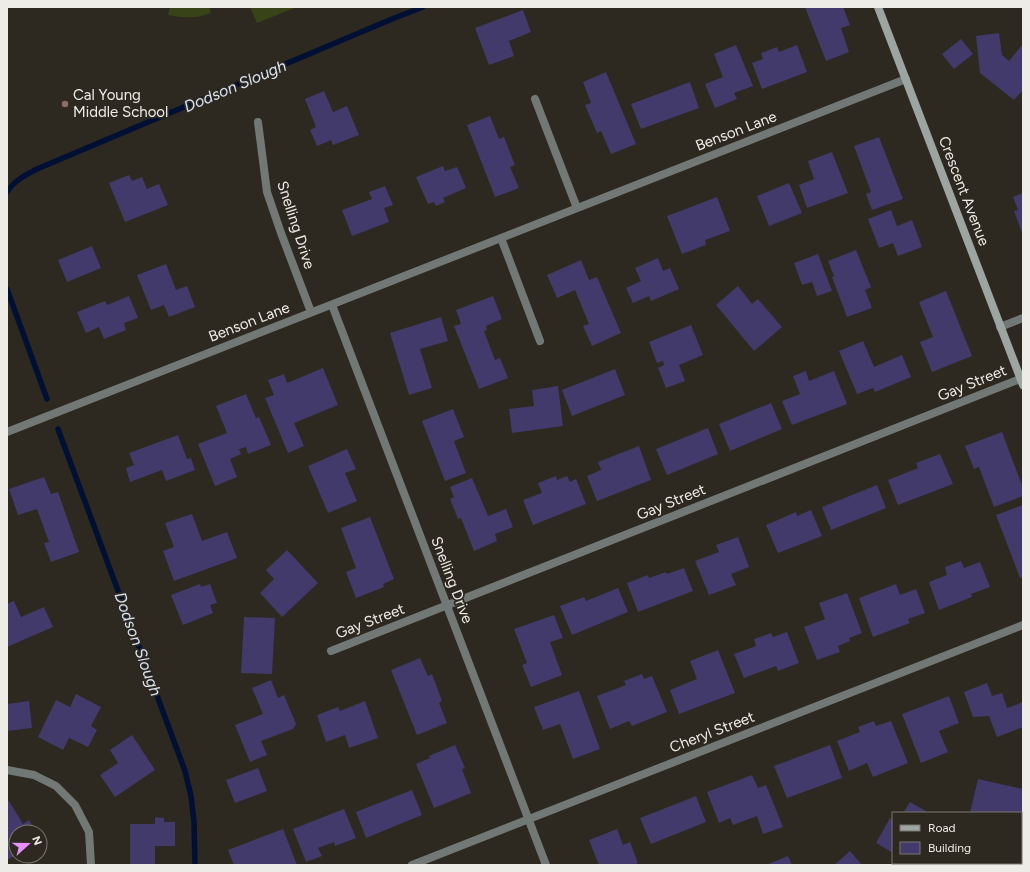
<svg xmlns="http://www.w3.org/2000/svg" width="1030" height="872" font-family="Figtree,sans-serif">
  <style>
    .green { fill: #384317 }
    .lines { fill: none; stroke-linecap: round; stroke-linejoin: round }
    .stream { stroke: #000f34; stroke-width: 5.5 }
    .building { fill: #413a6a }
    .lane { stroke: #727876; stroke-width: 8 }
    .street { stroke: #727876; stroke-width: 8 }
    .secondary { stroke: #9ca5a2; stroke-width: 8 }
    .education-dot { fill: #8d6e63; stroke: #2d2920; stroke-width: 1.5 }
    .labels { text-anchor: middle; dominant-baseline: central; stroke-width: 3.5; stroke-linejoin: round; paint-order: stroke }
    .poi-label { font-size: 15px; fill: #eeece6; stroke: #2d2920; text-anchor: start }
    .street-label { font-size: 15px; fill: #eeece6; stroke: #2d2920 }
    .water-label { font-size: 16px; font-style: italic; fill: #d9e3f1; stroke: #2d2920 }
  </style>
  <rect width="100%" height="100%" fill="#2d2920"/>
  <!-- green -->
  <path class="green" d="M170,7H209L211,13C194,19 186,18 168,15Z
    M250,7H297L257,23Z"/>
  <g class="lines">
    <!-- stream -->
    <path class="stream" d="M7,192C14,181 25,175 37,169L392,19L423,7
      M7,289L47,399
      M58,429L185,771L191,796L194,822L195,865"/>
  </g>
  <!-- building -->
  <path class="building" d="M805,7H843L850,25L841,28L849,52L826,61Z
    M523,10L531,32L509,41L514,56L489,65L475,28Z
    M999,33L1002,55L1009,61L1023,44V90L1014,100L980,73L976,36Z
    M961,39L973,54L954,69L942,54Z
    M736,45L753,86L734,93L737,99L715,108L705,84L723,77L714,54Z
    M797,45L807,72L762,89L752,63L763,59L761,53L777,47L779,52Z
    M606,72L636,144L611,154L601,131L597,133L585,105L591,103L583,82Z
    M690,82L699,108L641,129L631,104Z
    M324,91L333,112L347,106L359,135L333,145L331,140L317,146L310,130L316,127L305,99Z
    M490,116L499,139L504,137L515,165L510,167L519,188L495,197L467,125Z
    M879,137L903,199L872,210L866,194L871,192L854,146Z
    M832,152L848,193L807,208L799,185L814,179L808,161Z
    M443,166L445,171L457,167L466,188L443,198L445,202L436,206L434,202L428,204L416,177Z
    M129,175L132,181L142,177L147,189L159,184L168,205L125,222L109,183Z
    M789,183L802,213L769,226L757,196Z
    M385,186L393,205L384,208L389,222L352,236L342,210L372,199L369,192Z
    M1023,193V235L1014,211L1018,210L1013,197Z
    M717,197L730,231L705,240L706,245L682,254L667,216Z
    M891,210L897,226L912,220L922,247L898,256L893,243L879,248L868,219Z
    M92,246L101,268L67,282L58,260Z
    M856,250L871,287L865,290L872,308L847,317L832,277L834,276L828,261Z
    M818,254L832,291L817,296L812,282L802,285L794,263Z
    M658,258L663,271L670,268L679,289L651,301L649,296L633,303L626,288L641,281L635,268Z
    M581,260L589,280L597,277L621,333L592,346L583,326L589,324L575,290L557,298L547,275Z
    M166,264L176,290L187,286L195,307L169,317L164,305L151,310L137,275Z
    M738,286L752,304L758,299L782,327L754,351L716,305Z
    M946,291L972,356L932,372L920,342L933,337L919,302Z
    M129,296L138,318L124,323L126,330L104,339L99,327L86,333L77,312L105,301L107,305Z
    M493,296L502,319L486,326L487,330L484,331L495,360L500,358L508,378L479,389L454,326L461,324L456,310Z
    M441,317L448,341L420,349L432,388L409,395L390,333Z
    M691,325L703,355L679,365L685,381L666,388L658,368L664,365L663,361L657,363L649,342Z
    M863,341L874,367L902,355L911,377L875,392L873,388L857,394L839,351Z
    M323,368L338,405L294,423L304,446L288,453L265,398L274,395L268,380L284,374L287,383Z
    M615,369L625,395L572,416L562,390Z
    M806,371L809,381L834,371L847,404L792,425L782,401L800,394L793,376Z
    M558,386L563,426L512,433L509,409L534,406L532,390Z
    M246,394L256,418L259,417L271,445L248,454L246,447L239,449L241,454L230,459L237,477L215,486L198,444L227,433L216,406Z
    M771,403L782,429L730,451L719,424Z
    M453,409L464,437L454,441L466,473L445,481L422,421Z
    M708,428L718,454L667,475L656,449Z
    M1002,432L1023,488V496L994,507L979,467L974,469L965,446Z
    M178,435L187,459L191,458L195,470L166,481L162,470L130,482L126,468L134,465L129,453Z
    M639,446L651,480L597,501L587,476L601,470L598,462Z
    M347,449L356,469L345,473L357,501L328,513L308,466Z
    M940,454L953,484L898,505L888,480L918,468L916,463Z
    M556,476L557,480L567,476L570,482L576,479L586,504L533,525L523,500L542,493L538,483Z
    M44,477L51,494L58,492L79,552L51,562L44,543L49,542L37,509L18,515L9,489Z
    M472,478L488,516L506,509L513,527L495,534L497,541L474,551L461,518L458,519L450,499L454,497L450,487Z
    M877,485L886,508L831,530L822,507Z
    M1023,505V577L1020,578L996,515Z
    M811,510L822,536L778,553L766,525L796,512L797,516Z
    M192,514L202,541L227,532L237,558L174,581L163,551L174,547L165,523Z
    M370,517L394,579L383,584L384,587L356,598L346,572L356,568L341,528Z
    M738,537L749,567L731,574L736,585L709,595L695,561L719,552L716,545Z
    M287,550L318,583L282,617L260,593L274,579L266,570Z
    M961,561L964,568L980,562L990,587L971,594L972,597L939,610L929,582L947,575L945,567Z
    M684,568L693,591L638,612L627,583L648,575L649,578L666,572L667,574Z
    M200,584L201,587L210,584L217,603L210,605L213,613L183,625L171,595Z
    M896,584L900,595L916,589L925,613L908,619L910,623L873,637L859,598Z
    M618,588L628,612L572,635L560,606L584,597L586,601Z
    M847,593L862,633L849,638L850,641L838,646L840,652L817,660L804,627L825,619L819,603Z
    M14,601L21,617L44,607L53,627L7,647V604Z
    M554,615L563,638L550,642L562,675L531,687L522,665L527,663L514,629Z
    M244,617L275,618L272,674L241,673Z
    M787,632L799,663L778,671L776,666L744,678L734,654L756,646L754,639L771,633L773,637Z
    M718,650L735,693L679,714L670,690L697,679L690,661Z
    M420,658L428,676L432,674L442,701L439,703L447,723L417,735L391,670Z
    M642,674L644,679L652,676L667,712L632,726L629,721L610,729L597,696L626,685L624,681Z
    M271,680L278,698L284,695L296,724L293,729L261,741L267,755L250,762L235,725L263,714L252,688Z
    M987,683L992,696L1002,693L1007,708L1023,702V727L997,737L989,716L973,717L964,692Z
    M579,691L600,749L573,759L560,724L543,730L534,707Z
    M76,694L101,707L91,726L97,730L88,747L69,738L63,750L38,737L56,700L70,707Z
    M949,696L959,723L939,731L948,752L921,763L902,714Z
    M29,701L32,728L7,731V704Z
    M365,701L378,738L349,748L345,735L326,742L317,715L338,707L340,711Z
    M874,721L876,726L891,721L908,763L873,777L867,763L849,771L837,741L860,732L858,727Z
    M132,735L155,770L115,797L100,775L118,763L110,750Z
    M455,745L465,768L462,769L471,793L434,808L416,764L430,758L429,756Z
    M830,745L842,778L787,798L774,766Z
    M258,768L267,791L235,803L226,780Z
    M752,775L758,788L766,785L783,827L763,834L757,816L733,825L730,818L719,823L707,792Z
    M978,779L1023,789V827H1021V813H970Z
    M412,790L422,815L366,838L356,812Z
    M696,796L706,822L651,844L640,818Z
    M9,801L23,824L29,820L36,832H16V855L7,860V802Z
    M910,802L929,813H903Z
    M344,809L356,838L335,846L334,842L318,848L322,856L306,862L293,829Z
    M155,817L164,818V822H175V846H155V865H130V824H155Z
    M890,818L893,820V853L876,843Z
    M283,829L297,865H234L228,850Z
    M617,829L623,845L630,842L638,863L632,865H599L589,840Z
    M850,851L862,865H834Z
    M788,856L792,865H766Z
    M910,863H933L932,865H913Z"/>
  <g class="lines">
    <!-- lane -->
    <path class="lane" d="M258,122L267,192L281,233L311,312"/>
    <!-- street -->
    <path class="street" d="M535,99L577,208
      M501,238L540,341
      M332,305L546,865
      M1000,327L1023,318
      M7,432L906,79
      M331,651L1020,379
      M7,770L34,775L56,786L75,805L89,832L91,865
      M412,865L1023,625"/>
    <!-- secondary -->
    <path class="secondary" d="M878,7L1023,385"/>
  </g>
  <!-- markers -->
  <circle class="education-dot" cx="65" cy="104" r="4"/>
  <g class="labels">
    <!-- poi labels -->
    <g class="poi-label">
      <text x="73" y="95">Cal Young<tspan x="73" dy="17">Middle School</tspan></text>
    </g>
    <!-- street labels -->
    <g class="street-label">
      <text transform="translate(736 131) rotate(-21)">Benson Lane</text>
      <text transform="translate(964 191) rotate(69)">Crescent Avenue</text>
      <text transform="translate(296 225) rotate(72)">Snelling Drive</text>
      <text transform="translate(249 322) rotate(-21)">Benson Lane</text>
      <text transform="translate(972 383) rotate(-22)">Gay Street</text>
      <text transform="translate(671 502) rotate(-22)">Gay Street</text>
      <text transform="translate(452 580) rotate(69)">Snelling Drive</text>
      <text transform="translate(370 621) rotate(-21)">Gay Street</text>
      <text transform="translate(712 732) rotate(-21)">Cheryl Street</text>
    </g>
    <!-- water labels -->
    <g class="water-label">
      <text transform="translate(235 86) rotate(-23)">Dodson Slough</text>
      <text transform="translate(138 644) rotate(70)">Dodson Slough</text>
    </g>
  </g>
  <!-- border -->
  <rect width="1030" height="872" fill="none" stroke="#eeece6" stroke-width="16"/>
  <!-- legend -->
  <rect x="892" y="812" width="130" height="52" fill="#2d2920" stroke="#7a776f"/>
  <rect x="900" y="825" width="20" height="6" fill="#9ca5a2" stroke="#7a776f"/>
  <text x="928" y="832" font-size="12" fill="#eeece6">Road</text>
  <rect x="900" y="842" width="20" height="12" fill="#413a6a" stroke="#7a776f"/>
  <text x="928" y="852" font-size="12" fill="#eeece6">Building</text>
  <!-- north arrow -->
  <g transform="translate(28 844) rotate(69)"><circle r="19" fill="#2d2920" stroke="#7a776f"/>
  <path d="M0-3L7 15L0 10L-7 15Z" fill="#e98efe"/>
  <text y="-6" font-size="11" font-weight="bold" text-anchor="middle" fill="#eeece6">N</text>
  </g>
</svg>
